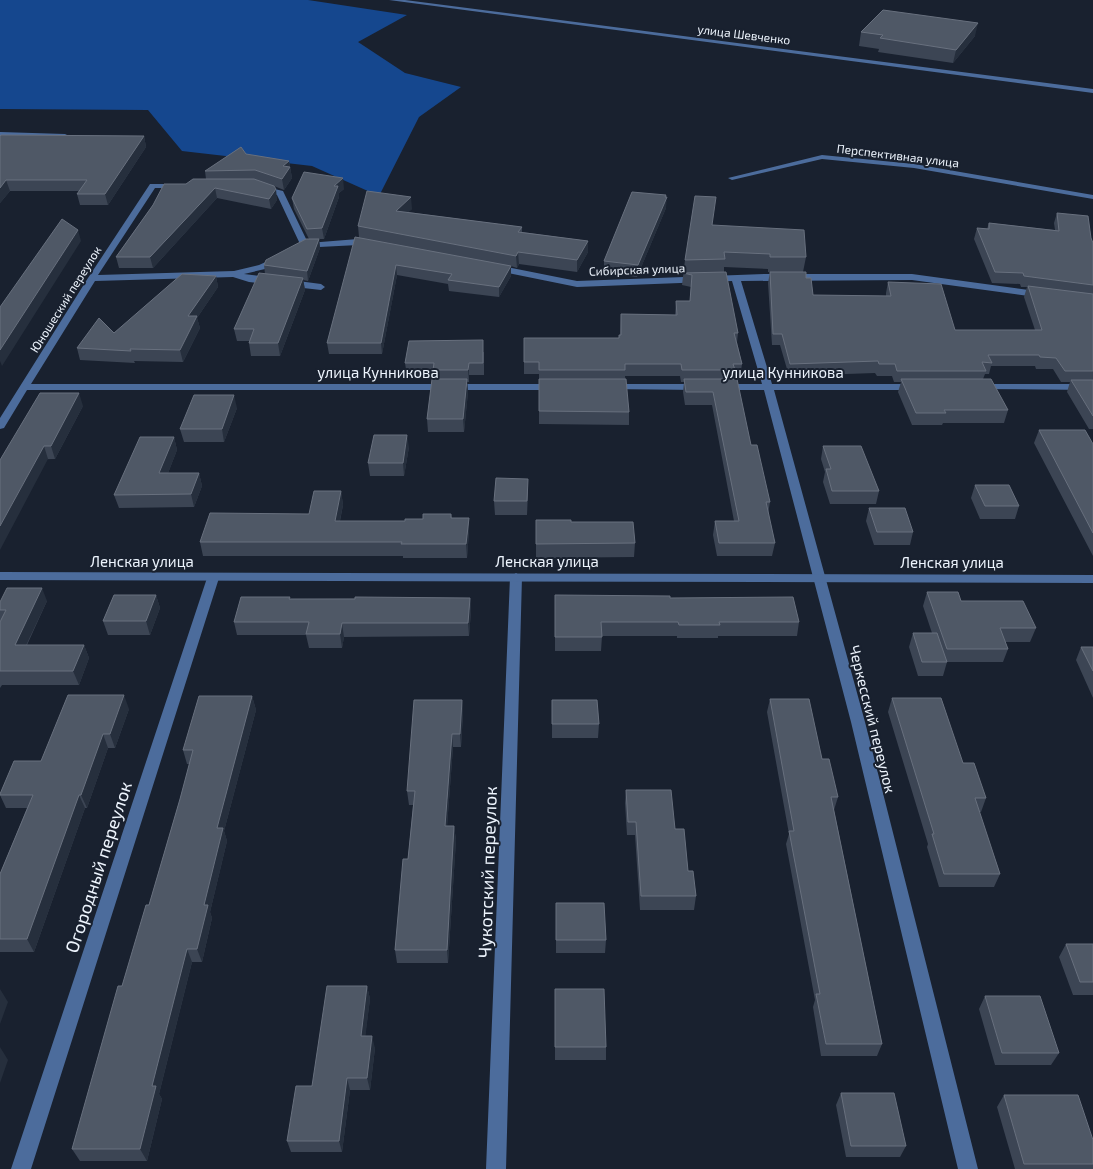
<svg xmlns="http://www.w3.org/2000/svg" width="1093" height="1169" font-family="'Exo 2',sans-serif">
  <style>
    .forest { fill: #15478e }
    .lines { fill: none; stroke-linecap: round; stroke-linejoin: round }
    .minor { fill: #4c6c9c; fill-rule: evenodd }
    .tertiary { fill: #4c6c9c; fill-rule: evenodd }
    .wall { fill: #3c4554 }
    .shaded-wall { fill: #262f3d }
    .building { fill: #4f5866; stroke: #68707e }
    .labels { text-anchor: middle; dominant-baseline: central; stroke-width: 4; stroke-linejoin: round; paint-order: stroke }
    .far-street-label { font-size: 12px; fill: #edf4fd; stroke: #19212f }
    .street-label { font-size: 15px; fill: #edf4fd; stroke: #19212f }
    .near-street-label { font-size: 18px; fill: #edf4fd; stroke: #19212f }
  </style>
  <rect width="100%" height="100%" fill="#19212f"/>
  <!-- forest -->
  <path class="forest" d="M0,0H308L407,15L358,42L405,73L461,87L419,117L379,196L312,166L182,151L148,110L0,109Z"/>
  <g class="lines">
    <!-- minor -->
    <path class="minor" d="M0,132L65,134L69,136L65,138L0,136Z
      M822,155L914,164L1093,195V199L914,168L822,159L732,180L728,178Z
      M150,184H179L183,186L179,188H155L98,275L234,271L259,265L279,256L282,257V261L265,269L244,274L321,284L325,287L321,290L249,282L233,277L95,281L31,384H556L561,387L556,390H27L4,428L0,429V418L88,278Z
      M258,185L283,191L308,243L358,239L374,244L370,247L358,245L300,248V244L277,195L258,189Z
      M496,265L577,281L765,274H912L1043,292L1048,295L1043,298L912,280L741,281L772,384H916L921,387L916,390H774L865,722L978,1169H958L851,722L764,390H721L716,387L721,384H762L732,281L577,287L493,270L492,268Z
      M611,384H699L704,387L699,390L607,389L606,387Z
      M979,384H1093V390L975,389L974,387Z
      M516,573L522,577L506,1169H486L510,577Z
      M213,574L219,578L31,1169H11L207,578Z"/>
    <!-- tertiary -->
    <path class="tertiary" d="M389,0H405L1093,89V93Z
      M0,572L1093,575V583L0,580Z"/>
  </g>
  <!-- wall -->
  <path class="wall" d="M861,32L975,36L953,63L878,52L879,49L859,46Z
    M1,135L144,136L146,147L108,205H80L77,194L80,191H10L0,203Z
    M246,154L289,161L292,178L284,190L274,186L277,200L271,209L217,198L153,268H119L116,257L153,205L186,184L206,179L205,171Z
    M344,189L339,193V197L324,239H319L320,248L308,281L303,280L305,290L280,356H251L249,343L250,341H237L234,329L265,274L264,265L309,239L294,209L292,198Z
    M666,195V208L637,277L604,273V261Z
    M412,209L408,212L522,227V232L588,241V252L577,272L519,264L517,268L511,266V276L499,297L449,291L448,284L397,275L382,354H329L327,343L359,237L358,226Z
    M1057,213L1091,238L1093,243V429H1089L1067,392L1070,382H1061L1053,369H1036L1035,366H991L989,374H985L983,379L1008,410L1004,423H943L942,425H912L898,392L901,382H894L892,376H877L875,373L789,376L780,345H772L768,283L770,272H768V269L724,267V272L738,333L737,342L742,364L740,377H734L733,379L751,445L770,502L768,514L775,543L772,556H717L713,535L715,521H734L712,405H685L683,392L684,382H681L680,376H625L629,412V425L539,424V374H524V362L619,338L620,335L621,314L675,315L676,301H690L691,287L682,285L685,260L713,225L806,257L803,272L813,295L886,296V293L888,282L955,330H1035L1024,297L1027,287H1021L1020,284L992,283L974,239L977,228L987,229L989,223L1055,230L1054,223Z
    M216,276L218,287L197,318L200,328L183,362L134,361L135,363L80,360L77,348L114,333Z
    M484,352V375H469V382H467L468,392L464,432H428L427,419L434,379V375L407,376L405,363Z
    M83,406L55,459L0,460Z
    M237,408L224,442H184L180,429Z
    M1039,430L1093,444V556L1034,443Z
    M174,437L177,450L168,473H199L202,486L194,507L119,508L114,495Z
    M823,446L879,491L876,504H830L823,482L825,472L821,459Z
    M409,447L404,476H370L368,463Z
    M975,485L1019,506L1015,519H980L971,498Z
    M341,491L343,505L340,521H405L423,519L451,514L452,518H469V531L467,558H403V556H203L200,542L309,514Z
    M528,492L527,515H495L494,501Z
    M869,508L913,532L910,545H874L866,521Z
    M536,520L571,522L635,543L634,557L536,558Z
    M927,592L961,601L1036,628L1030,642H1005L1008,649L1003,662H947L943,676H918L909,647L913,633H932L923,606Z
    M156,595L160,608L150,635H108L103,621Z
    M555,595L670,598L799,622L797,636H718V638H677V636H602L601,651H555Z
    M470,598L471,611L469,636L344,637L342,648H309L306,635H237L234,622L290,599Z
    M47,601L27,645H84L89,658L79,685H2L0,688V622L1,621L0,620V602Z
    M1081,647H1093V698L1076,660Z
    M252,696L256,710L224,831L227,841L210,912L212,918L202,962H192L159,1094L162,1099L147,1161H80L72,1149L122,986L149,905L180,799L190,764H187L183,750Z
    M892,698L963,763L986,798L981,812H979L1000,874L994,887H939L927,847L928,844L888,712Z
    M770,699L822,759L838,797L834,810L882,1044L877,1056H821L813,1007L815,1000L786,844L789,834L767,712Z
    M462,700L463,713L461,747H453L447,826H454L456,840L448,963H397L395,950L408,859L413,805H409L407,791Z
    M552,700L599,724L598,738H552Z
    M129,709L115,748H108L87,808H85L34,952H0V874L27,808H6L0,795V794L41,761Z
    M626,790L675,829L696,896L694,910H640L635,835H627L625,803Z
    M556,903L606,940L605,953H556Z
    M1066,944H1093V995H1073L1059,957Z
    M367,986L370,999L365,1036L375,1048L370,1090H350L342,1152H291L287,1141L312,1086Z
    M555,989L606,1047V1060H555Z
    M985,996L1059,1053L1051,1065H995L979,1009Z
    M841,1093L906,1146L900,1157H846L836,1105Z
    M1004,1095L1093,1140V1169H1015L997,1107Z"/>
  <!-- shaded-wall -->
  <path class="shaded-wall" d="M978,23L975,36L953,63L956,50Z
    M144,136L146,147L108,205L105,194Z
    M289,161L292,178L284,190L282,179L283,166Z
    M343,178L344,189L339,193V197L324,239L322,228L334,186Z
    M6,180L10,191L0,203V188Z
    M215,188L217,198L153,268L150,257Z
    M276,189L277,200L271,209L269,199Z
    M666,195V201L667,197L666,208L637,277L638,265Z
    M411,197L412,209L397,222L396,211Z
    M78,230L81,241L2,366L0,361V350Z
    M319,239L320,248L308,281L307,271Z
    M588,241V252L577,272V260Z
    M518,252L519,264L517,268L516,256Z
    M396,265L397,275L382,354L381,343Z
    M511,266V276L499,297V287Z
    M216,276L218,287L197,318L200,328L183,362L180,350L188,316Z
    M303,278L305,290L280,356L278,343Z
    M469,363V382L468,370Z
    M467,379L468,392L464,432L463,419Z
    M79,393L83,406L55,459L51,446Z
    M234,395L237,408L224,442L222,429Z
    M407,435L409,447L404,476L403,463Z
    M174,437L177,450L163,486L159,473Z
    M44,446L48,459L0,550V526Z
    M199,473L202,486L194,507L191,494Z
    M341,491L343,505L337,534L335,521Z
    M469,518V531L467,558L466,544Z
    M42,588L47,601L20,658L15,645Z
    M156,595L160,608L150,635L146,621Z
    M470,598L471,611L469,636L468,623Z
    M342,623L344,637L342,648L340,634Z
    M84,645L89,658L79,685L73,671Z
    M124,695L129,709L115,748L110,734Z
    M252,696L256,710L224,831L227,841L210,912L212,918L202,962L197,949L217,828Z
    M462,700L463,713L461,747L460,734Z
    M103,734L108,748L87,808L81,795Z
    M452,734L453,747L446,840L445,826Z
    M79,795L85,808L34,952L27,939Z
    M454,826L456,840L448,963L447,950Z
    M187,949L192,962L159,1094L162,1099L147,1161L140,1149L152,1086Z
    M367,986L370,999L364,1048L361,1036Z
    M0,989L8,1002L0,1024Z
    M372,1036L375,1048L370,1090L367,1078Z
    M0,1047L8,1060L0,1083Z
    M347,1078L350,1090L342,1152L339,1141Z"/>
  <!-- building -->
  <path class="building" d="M883,10L978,23L956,50L880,38L883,35L861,32Z
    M1,135L144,136L105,194H77L87,180H6L0,188V136Z
    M241,147L246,154L289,161L283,166L290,167L282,179L255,170L205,171Z
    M304,172L343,178L334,186H338L322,228L307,229L292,198Z
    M193,179H254L274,186L276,189L269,199L215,188L150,257H116L153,205L164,184H186Z
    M367,191L411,197L396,211L522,227L518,232L588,241L577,260L518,252L516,256L358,226Z
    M632,192L666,195L665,197H667L638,265L604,261Z
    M695,196L716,197L712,225L804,230L806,257H770V254L724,252L725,259L685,260Z
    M1057,213L1088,216L1091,238L1093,243V285L1024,276L1023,273L995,272L977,228L989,229V223L1059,231Z
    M62,219L78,230L0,350V307Z
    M355,237L511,266L499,287L448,280L452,274L396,265L381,343H327Z
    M306,239H319L307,271L264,265L266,260Z
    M726,272L738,333H734L742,364H733L735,370H682L681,364H625V370H539V362H524V338H619V335H621V314L677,315L676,301H690L692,275L683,273Z
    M770,272H806V278H811L813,295L891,296L888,282L941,284L955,330H1042L1028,286L1093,294V371H1065L1056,358L1040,357L1039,355H988L992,363L982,362L986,371H897L895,364H879L878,361L790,364L782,334H773Z
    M259,273L303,278L278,343H249L254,329H234Z
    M182,274L216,276L188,316H197L180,350L130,349L131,351L77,348L99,318L114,333Z
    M483,340V363H469L468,370H433L434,363H405L409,341Z
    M432,379H467L463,419H427Z
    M539,379H626L629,412L539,411Z
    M684,379H737L751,445H757L770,502H766L775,543H719L715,521H739L713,392H686Z
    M901,379H991L1008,410H944L946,413H916Z
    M1071,380H1093V416Z
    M40,393H79L51,446H44L0,526V460Z
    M194,395H234L222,429H180Z
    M1039,430H1085L1093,444V533Z
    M374,435H407L403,463H368Z
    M140,437H174L159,473H199L191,494L114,495Z
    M823,446H861L879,491H832L826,469H831Z
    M496,478L528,479L527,501H494Z
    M975,485H1009L1019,506H985Z
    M314,491H341L335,521H405V519H423V514H451V518H469L466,544H401L402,542H200L210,513L309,514Z
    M869,508H905L913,532H877Z
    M536,520H571V522H633L635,543L536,544Z
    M7,588H42L15,645H84L73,671H0V622L6,610H0V602Z
    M927,592H958L961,601H1023L1036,628H1000L1008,649H947Z
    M114,595H156L146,621H103Z
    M555,595L670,596V598L793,597L799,622H719L720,625H679L678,622H601L602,637H555Z
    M241,597H290L289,599H355V597L470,598L468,623H342L340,634H306L309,622H234Z
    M913,633H937L947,662H922Z
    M1081,647H1093V671Z
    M68,695H124L110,734H103L81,795H79L27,939H0V874L33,795H0V794L14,761H41Z
    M199,696H252L217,828H223L204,905H208L197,949H187L152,1086H156L140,1149H72L118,986H122L146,905H149L180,799L193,750H183Z
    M892,698H941L963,763H974L986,798H975L1000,874H944L932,834H934Z
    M770,699H809L822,759H829L838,797H831L882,1044H826L816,994H820L789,831H794Z
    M414,700H462L460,734H452L445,826H454L447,950H395L403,859H408L415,791H407Z
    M552,700H597L599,724H552Z
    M626,790H671L675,829H684L688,871H693L696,896H641L636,822H628Z
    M556,903H604L606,940H556Z
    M1066,944H1093V982H1080Z
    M327,986H367L361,1036H372L367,1078H347L339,1141H287L296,1086H312Z
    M555,989H604L606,1047H555Z
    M985,996H1040L1059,1053H1002Z
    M841,1093H894L906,1146H851Z
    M1004,1095H1078L1093,1140V1164H1024Z"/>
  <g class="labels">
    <!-- far-street labels -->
    <g class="far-street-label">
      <text transform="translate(744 34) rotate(7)">улица Шевченко</text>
      <text transform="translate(898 155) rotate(7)">Перспективная улица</text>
      <text transform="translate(637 269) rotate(-2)">Сибирская улица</text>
      <text transform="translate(65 299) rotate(-58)">Юношеский переулок</text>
    </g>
    <!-- street labels -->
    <g class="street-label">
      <text x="378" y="372">улица Кунникова</text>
      <text x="783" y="372">улица Кунникова</text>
      <text x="142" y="561">Ленская улица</text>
      <text x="547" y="561">Ленская улица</text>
      <text x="952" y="562">Ленская улица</text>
      <text transform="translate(873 719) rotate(76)">Черкесский переулок</text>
    </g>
    <!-- near-street labels -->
    <g class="near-street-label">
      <text transform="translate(98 867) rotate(-72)">Огородный переулок</text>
      <text transform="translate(487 872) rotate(-88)">Чукотский переулок</text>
    </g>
  </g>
</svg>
